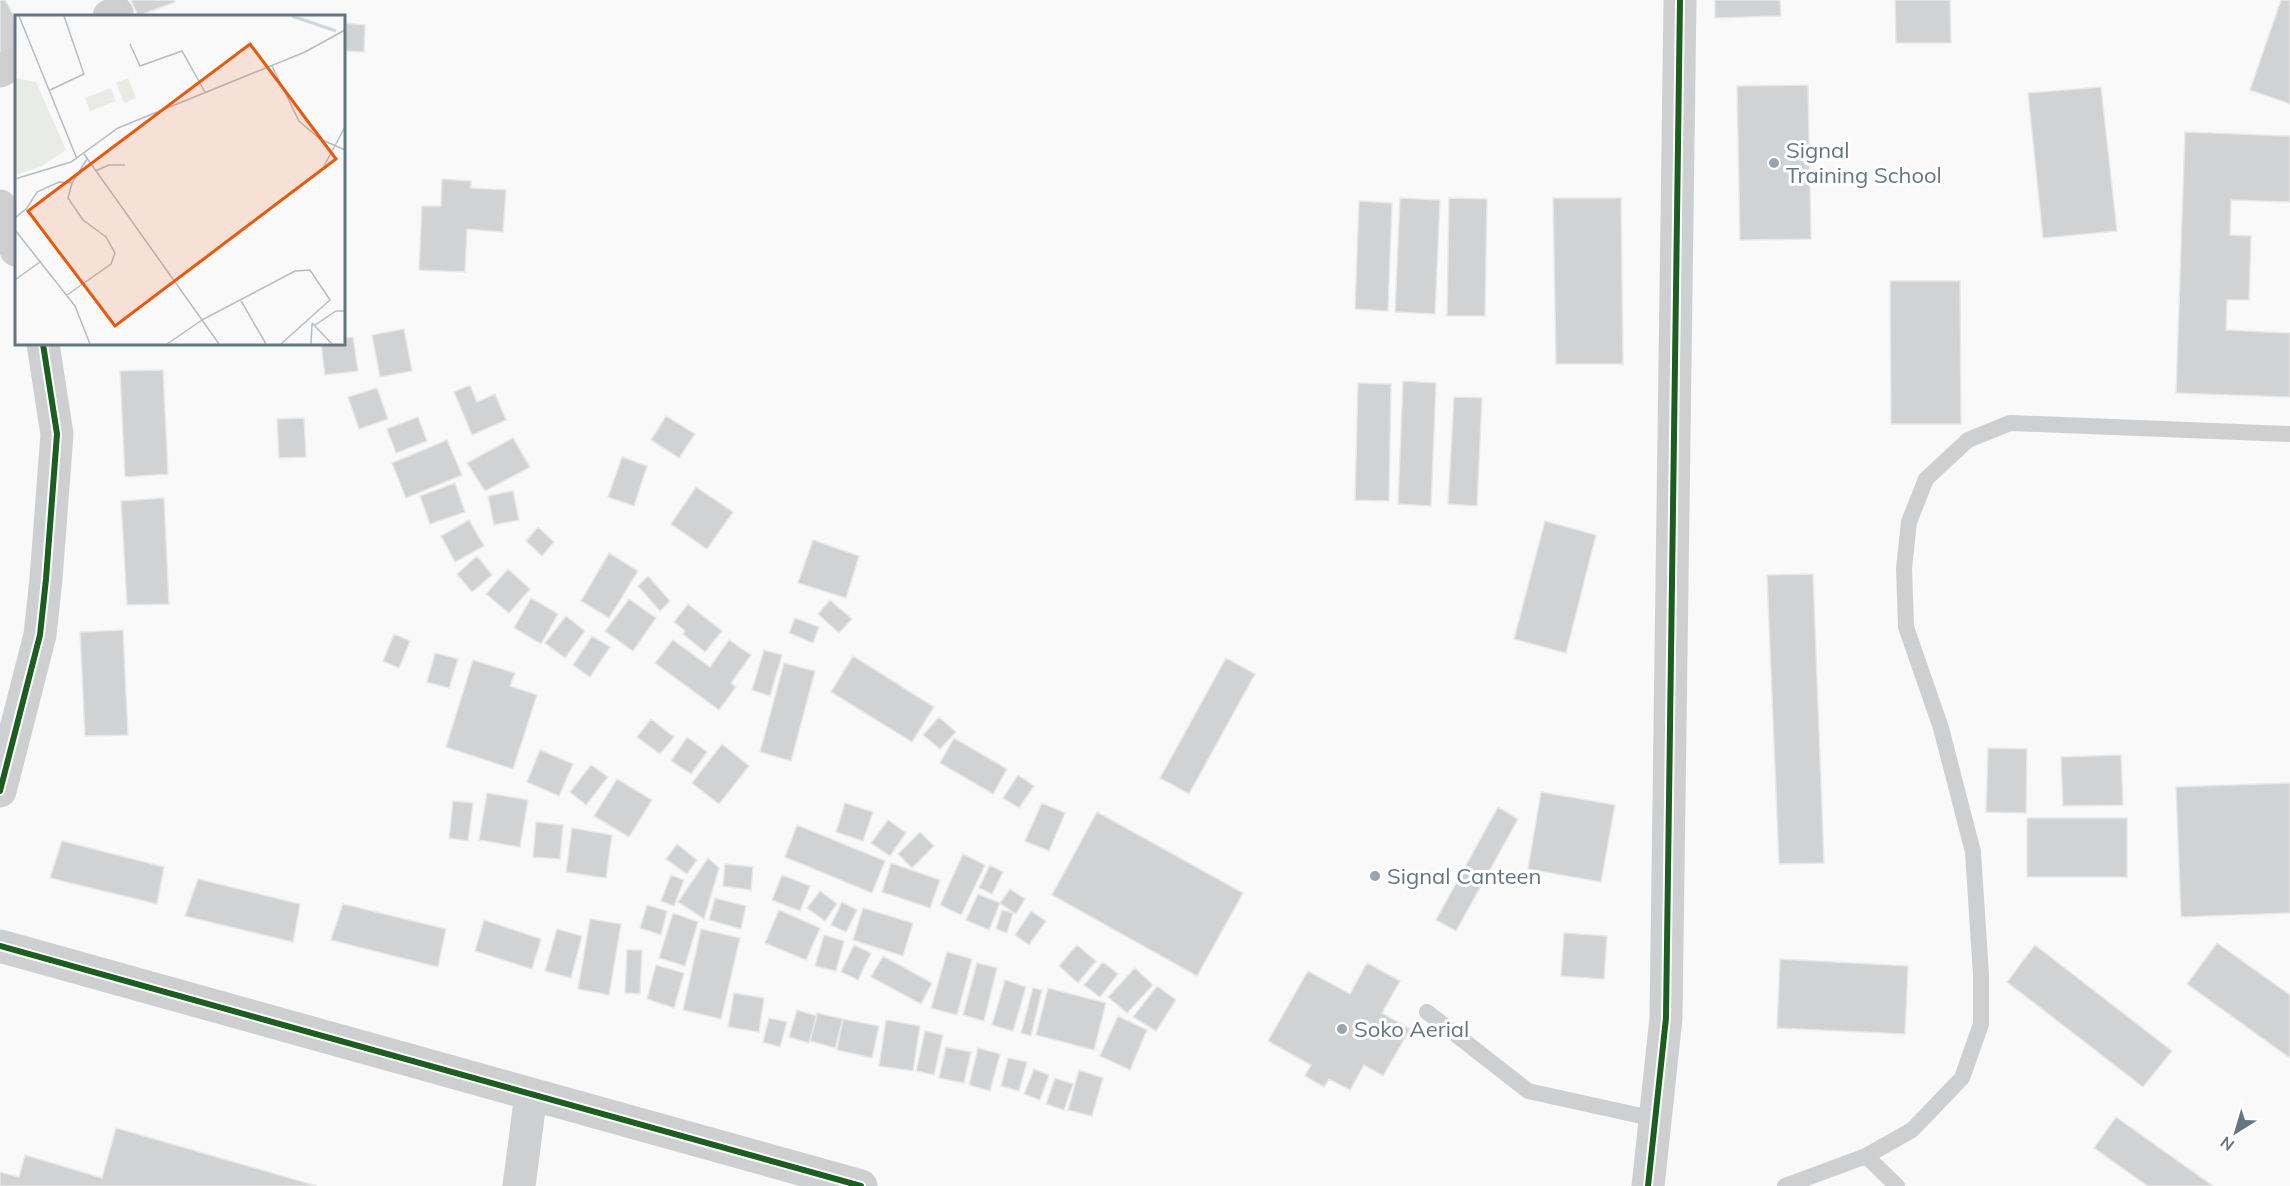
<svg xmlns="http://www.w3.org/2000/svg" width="2290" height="1186" font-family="Mulish,sans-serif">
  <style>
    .building { fill: #d0d2d3; stroke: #e8e8e8; stroke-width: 1.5 }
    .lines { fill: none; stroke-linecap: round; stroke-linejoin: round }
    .service { stroke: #cecfd0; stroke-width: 16 }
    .minor { stroke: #cecfd0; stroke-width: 33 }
    .cycleway-casing { stroke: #fff; stroke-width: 10 }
    .cycleway { stroke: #1b5e20; stroke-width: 6 }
    .poi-dot { fill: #99a4ac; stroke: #fff; stroke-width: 2 }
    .labels { text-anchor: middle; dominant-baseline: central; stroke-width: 6; stroke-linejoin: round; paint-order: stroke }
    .poi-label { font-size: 22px; fill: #657683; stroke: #fff; text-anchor: start }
    .inset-river { fill: none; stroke: #ced6d9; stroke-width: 3 }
    .inset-road { fill: none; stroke: #b5bdc3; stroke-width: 1.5 }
    .view { fill: #e8590c; fill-opacity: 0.15; stroke: #e8590c; stroke-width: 3 }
    .inset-edge { fill: none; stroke: #657683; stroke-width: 3 }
  </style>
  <rect width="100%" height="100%" fill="#f9f9f9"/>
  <!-- building -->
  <path class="building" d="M0,0H5L16,19V52L0,62Z
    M131,0H174L175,2L138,16Z
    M1715,0H1780L1781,16L1715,18Z
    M1895,0H1950L1951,43H1896Z
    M2281,0H2290V104L2250,90Z
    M344,23L365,25L364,52L344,51Z
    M1808,85L1811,239L1740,240L1737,86Z
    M2101,87L2117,231L2043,238L2028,93Z
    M2185,132L2290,136V202L2231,200L2230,235L2251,236L2249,300H2227L2226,330L2290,333V397L2176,393Z
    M442,179L471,181V188L506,190L503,232L467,229L465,272L419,270L422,206H441Z
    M1400,198L1440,200L1435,314L1395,312Z
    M1449,198L1487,199L1485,316H1447Z
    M1553,198H1621L1623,364H1556Z
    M1359,201L1392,203L1388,311L1355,309Z
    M1890,281H1960L1961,424H1891Z
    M404,329L412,371L380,377L372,335Z
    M353,337L358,371L325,375L321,344H344V338Z
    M163,370L168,474L125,477L120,371Z
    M1403,381L1436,383L1431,506L1398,504Z
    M1358,383L1391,384L1389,501L1355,500Z
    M470,385L477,402L495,394L506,420L472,435L454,392Z
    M377,388L388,419L359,429L348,397Z
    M1454,397L1482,398L1477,506L1448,504Z
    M666,416L695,434L679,458L651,440Z
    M418,417L427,441L396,453L387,429Z
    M304,418L306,457L279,458L277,419Z
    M513,438L530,467L485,491L467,463Z
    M447,440L462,475L406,498L392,463Z
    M622,457L647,466L634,506L608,497Z
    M455,483L465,512L430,524L420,496Z
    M696,487L733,512L707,549L671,524Z
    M513,491L519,520L494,525L488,496Z
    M164,498L169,604L127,605L121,501Z
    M469,520L484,546L455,562L441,536Z
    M1545,521L1596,535L1566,653L1514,639Z
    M538,527L554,542L542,556L526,541Z
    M813,540L859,556L846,598L798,583Z
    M609,553L638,571L609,618L581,601Z
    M477,556L492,575L472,592L457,574Z
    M508,569L530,589L509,613L486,594Z
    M1813,574L1824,863L1779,864L1767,575Z
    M648,576L670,601L660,611L638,586Z
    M531,598L558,614L541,644L514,628Z
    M629,599L656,618L633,651L605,631Z
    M830,600L852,619L839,633L818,614Z
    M688,604L722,631L705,652L683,634L685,631L674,622Z
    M566,616L585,631L565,658L545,643Z
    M795,618L819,627L813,643L789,633Z
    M123,630L128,735L85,736L80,632Z
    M394,634L410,641L399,668L383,661Z
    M592,636L610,647L590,677L573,665Z
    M673,640L710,667L729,640L751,655L731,683L736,687L719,710L655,663Z
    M764,650L782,655L770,696L752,690Z
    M435,653L458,659L449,688L427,682Z
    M853,656L934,707L912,742L831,692Z
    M1226,658L1255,674L1189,794L1160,778Z
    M473,660L515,673L510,686L537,695L513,769L446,747Z
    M784,663L815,671L791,761L760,752Z
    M939,717L956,732L940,749L923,735Z
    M651,719L674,737L660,754L637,737Z
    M687,737L707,752L691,774L671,761Z
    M954,738L1007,769L993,794L940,763Z
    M722,744L749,766L719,804L692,783Z
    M1988,748L2027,749L2026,813L1986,812Z
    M540,750L573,764L559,796L527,782Z
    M2121,755L2123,805L2063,806L2061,757Z
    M591,765L608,777L586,805L570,792Z
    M1018,775L1034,786L1019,808L1003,798Z
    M617,779L652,800L629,837L594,816Z
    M2290,783V913L2181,917L2176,787Z
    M1541,792L1615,805L1601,882L1528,869Z
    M487,793L528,800L520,847L479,840Z
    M453,801L473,803L468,841L449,838Z
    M845,803L873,812L863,841L836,832Z
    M1042,803L1065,813L1049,851L1025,841Z
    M1498,807L1518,819L1456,931L1436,920Z
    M1097,812L1243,893L1197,976L1052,895Z
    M2027,818H2127V877H2027Z
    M888,820L906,833L890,856L871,843Z
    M536,822L563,825L560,859L533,857Z
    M797,825L885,861L872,893L785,857Z
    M572,828L612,835L606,878L566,872Z
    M920,832L934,846L912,868L898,854Z
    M62,841L164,867L157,904L50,878Z
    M677,844L697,860L687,874L666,859Z
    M963,854L985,865L961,915L940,905Z
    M708,858L719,868L704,919L678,902Z
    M891,863L940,880L930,908L882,892Z
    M725,864L753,867L751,890L723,886Z
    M990,865L1003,872L992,894L979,888Z
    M671,875L684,880L674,906L661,901Z
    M782,875L810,886L800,911L772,900Z
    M198,879L300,904L293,942L185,916Z
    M1010,889L1025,899L1016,914L1000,903Z
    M820,891L837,904L825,921L807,908Z
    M978,894L1000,903L989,930L966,920Z
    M715,898L746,906L741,929L709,920Z
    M842,902L857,910L846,932L831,925Z
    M343,904L446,929L438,967L331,940Z
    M647,905L667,911L661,935L640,928Z
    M863,908L913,923L903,956L853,940Z
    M779,910L820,928L806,960L765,943Z
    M1002,910L1013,913L1007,933L996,929Z
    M1031,911L1046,921L1029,945L1015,935Z
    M673,913L698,922L685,966L659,958Z
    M590,919L621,924L609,995L578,989Z
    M484,920L541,939L532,969L475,951Z
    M557,929L582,936L571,978L545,971Z
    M701,929L740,938L721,1019L683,1010Z
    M1564,933L1607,936L1604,979L1561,976Z
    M824,935L844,941L836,971L815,966Z
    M2217,943L2290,995V1058L2187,984Z
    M854,945L871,953L858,980L841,972Z
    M1077,945L1096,961L1078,983L1059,966Z
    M2035,945L2172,1051L2143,1087L2007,982Z
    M627,950H642L640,994L625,993Z
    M947,952L972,959L957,1015L931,1008Z
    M883,956L932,983L921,1004L871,977Z
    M1780,959L1908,966L1905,1034L1777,1028Z
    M1103,962L1118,974L1100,997L1084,985Z
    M977,963L997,968L984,1021L963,1015Z
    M1367,963L1400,981L1382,1013L1410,1029L1383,1076L1364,1065L1350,1090L1329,1079L1324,1087L1305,1076L1311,1065L1268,1041L1308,971L1350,994Z
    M656,965L684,973L674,1008L647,999Z
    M1135,968L1153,985L1127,1013L1108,997Z
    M1005,980L1026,987L1013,1031L992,1025Z
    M1157,986L1176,1000L1156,1031L1133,1017Z
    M1033,988L1042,990L1031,1036L1021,1033Z
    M1048,988L1106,1003L1094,1050L1036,1035Z
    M734,993L764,998L759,1032L728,1027Z
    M797,1010L817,1016L809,1043L789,1037Z
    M817,1013L843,1019L835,1048L810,1041Z
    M1118,1016L1147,1030L1130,1070L1100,1056Z
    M769,1018L787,1022L780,1047L763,1042Z
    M843,1019L879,1026L872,1058L837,1050Z
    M886,1020L920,1026L913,1071L879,1066Z
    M925,1031L943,1035L934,1075L916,1071Z
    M946,1047L971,1052L964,1083L939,1078Z
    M978,1048L1000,1054L990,1091L969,1085Z
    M1008,1058L1027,1062L1019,1091L1001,1086Z
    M1034,1069L1049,1075L1040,1100L1024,1094Z
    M1079,1070L1103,1078L1092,1116L1068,1110Z
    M1055,1078L1073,1084L1064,1110L1046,1104Z
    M2116,1117L2213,1186H2148L2094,1148Z
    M116,1128L317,1186H0V1172L19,1177L25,1155L102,1178Z"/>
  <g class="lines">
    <!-- service -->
    <path class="service" d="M1427,1012L1528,1091L1655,1119
      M1866,1156L1897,1186
      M1785,1186L1866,1156L1912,1130L1962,1078L1981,1024V975L1973,852L1941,728L1906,627L1904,568L1909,522L1926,479L1968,440L2010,423L2290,434"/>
    <!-- minor -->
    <path class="minor" d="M109,16L117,13
      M0,71L16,63
      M0,206L6,215L16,250
      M0,791L40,635L46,579L57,434L43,344
      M0,946L861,1186
      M519,1186L531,1094
      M1648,1186L1666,1018L1680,0"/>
    <!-- cycleway casing -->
    <g class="cycleway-casing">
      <path id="cycleway" d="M0,791L40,635L46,579L57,434L43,344
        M0,946L861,1186
        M1648,1186L1666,1018L1680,0"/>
    </g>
    <!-- cycleway -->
    <use href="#cycleway" class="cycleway"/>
  </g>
  <!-- markers -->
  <g class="poi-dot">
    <circle cx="1774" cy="163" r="6"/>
    <circle cx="1375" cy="876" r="6"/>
    <circle cx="1342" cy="1029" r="6"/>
  </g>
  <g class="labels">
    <!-- poi labels -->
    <g class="poi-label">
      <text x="1786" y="150">Signal<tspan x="1786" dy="25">Training School</tspan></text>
      <text x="1387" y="876">Signal Canteen</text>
      <text x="1354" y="1029">Soko Aerial</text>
    </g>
  </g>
  <!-- overview -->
  <g transform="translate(15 15)">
    <rect width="330" height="330" fill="#f9f9f9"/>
    <path d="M0,63L21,67L51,135L25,152L0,160ZM113,63L121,83L109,88L101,68ZM96,73L101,86L75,96L70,83Z" fill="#e8ebe6"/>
    <path class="inset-river" d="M277,1L321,16"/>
    <path class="inset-road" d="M4,1L62,144M115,29L125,51L167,36L190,77M257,51L284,106L305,124L330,135M35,75L69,59L49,1M69,139L187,305L280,256L295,255L315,285L266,329M309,151L330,112M80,156L94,150H110M0,164L56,147L103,113L290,37L330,15M0,203L12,193L22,177L44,167L57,168M0,215L60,291L75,329M0,265L25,247M52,280L96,249L100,238L91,222L68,205L53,183L57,168L72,144M225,284L251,329M297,308L317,329M300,310L321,296H330M152,329L187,305L204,329M296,329L297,309"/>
    <path class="view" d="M235,29L321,144L100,311L13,196Z"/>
    <rect width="330" height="330" class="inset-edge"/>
  </g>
  <!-- north arrow -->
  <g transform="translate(2236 1132) rotate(217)" stroke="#ffffff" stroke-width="4.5" paint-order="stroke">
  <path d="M0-4.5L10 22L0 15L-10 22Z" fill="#657683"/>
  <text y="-9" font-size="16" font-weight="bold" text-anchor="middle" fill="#657683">N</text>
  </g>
</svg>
